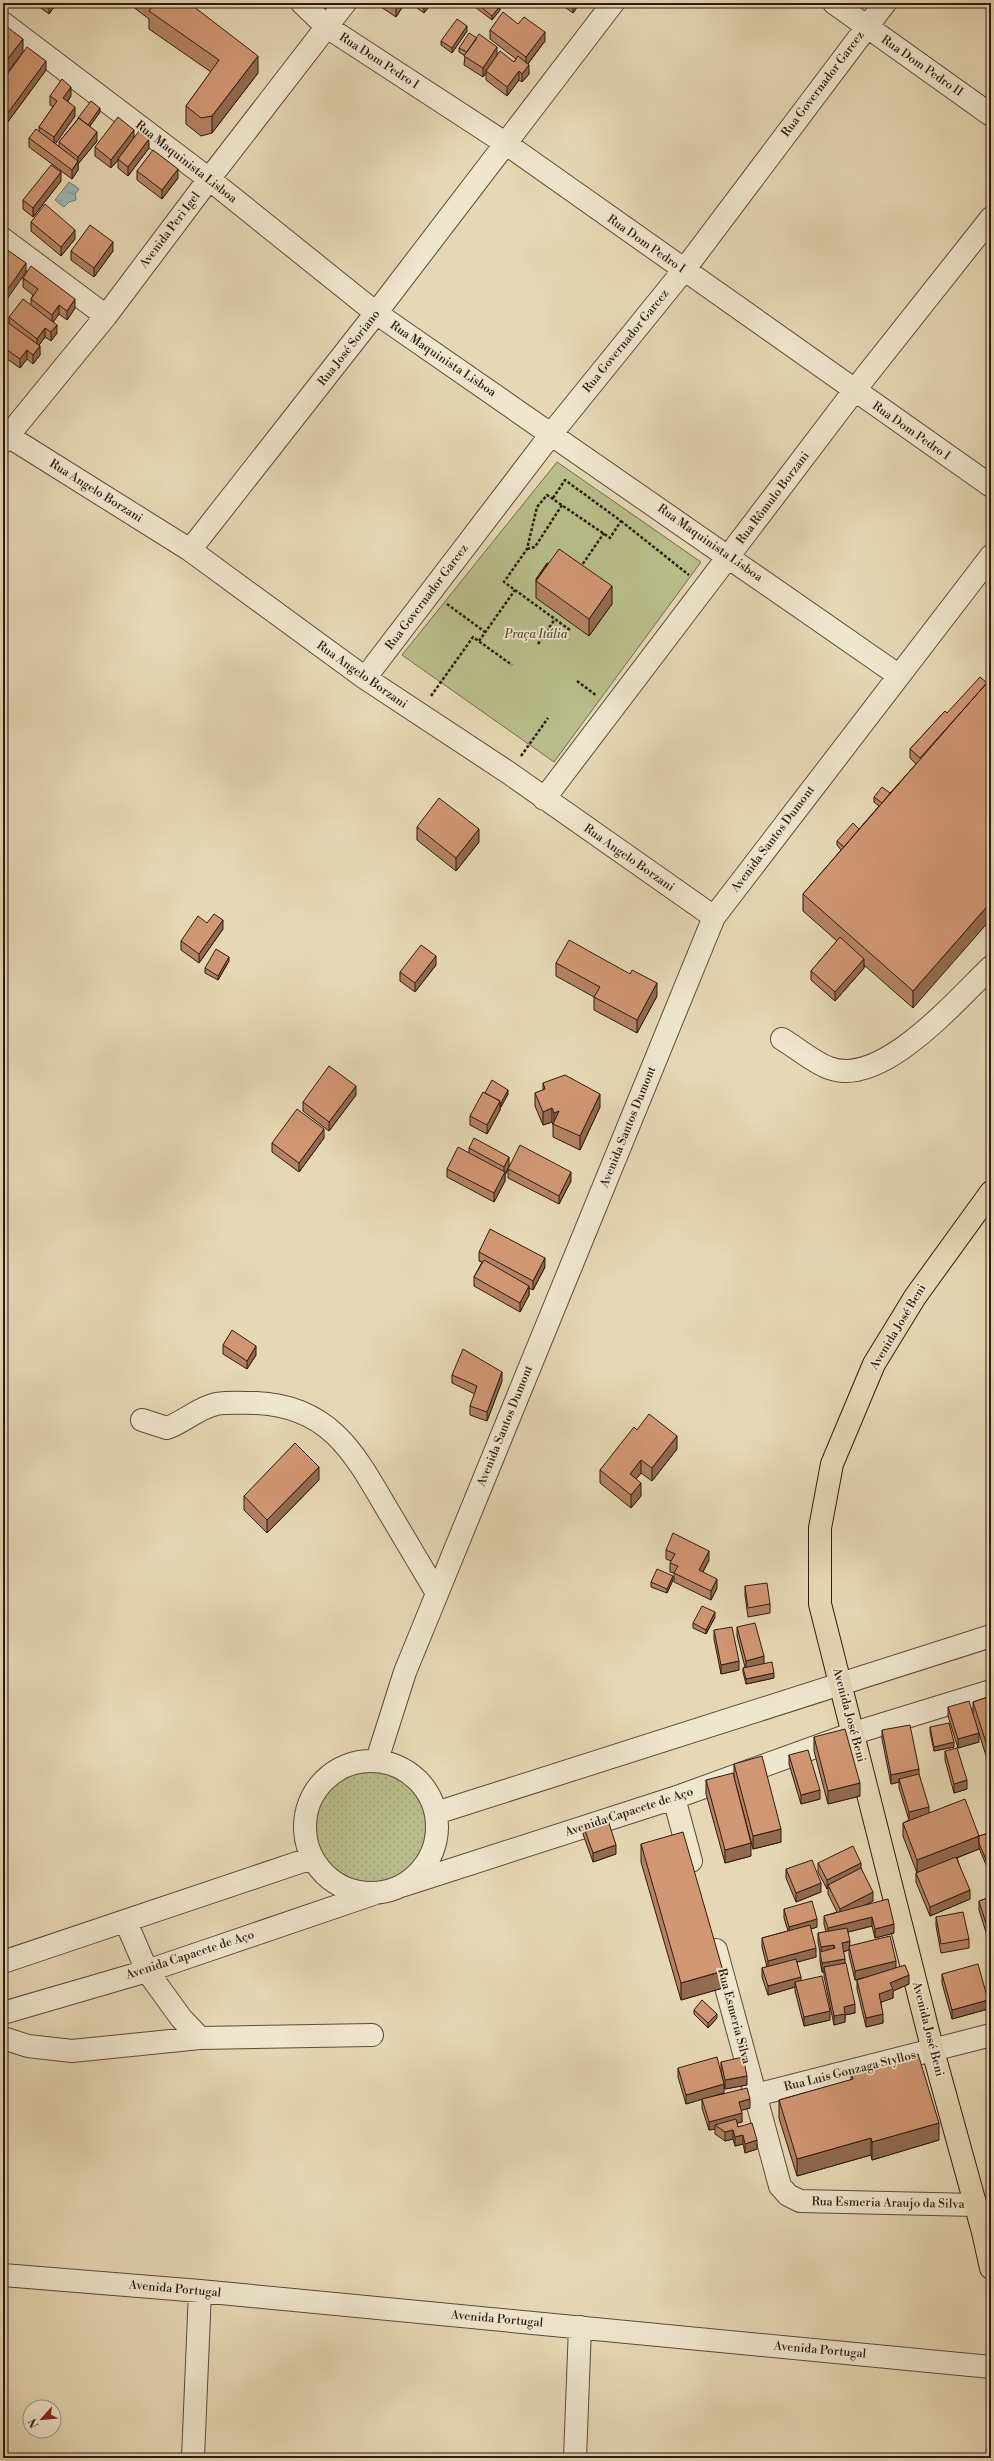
<svg xmlns="http://www.w3.org/2000/svg" width="994" height="2461" font-family="'Libre Bodoni',serif">
  <style>
    .grass { fill: url(#grass-dots); stroke: #746c4e }
    .park { fill: #b8be8b; stroke: #746c4e }
    .water { fill: url(#water-ripples); stroke: #6f7974 }
    .lines { fill: none; stroke-linecap: round; stroke-linejoin: round }
    .minor-casing { stroke: #5d4a3a; stroke-width: 24 }
    .major-casing { stroke: #2f1a12; stroke-width: 24 }
    .path { stroke: #2f1a12; stroke-width: 2.5; stroke-dasharray: 3 2; stroke-linecap: butt }
    .minor { stroke: #efe6ce; stroke-width: 22 }
    .major { stroke: #e6d8b4; stroke-width: 22 }
    .wall { fill: #b48263; stroke: #2f1a12 }
    .shaded-wall { fill: #926a50; stroke: #2f1a12 }
    .building { fill: #d19773; stroke: #2f1a12 }
    .labels { text-anchor: middle; dominant-baseline: central; stroke-width: 3.5; stroke-linejoin: round; paint-order: stroke }
    .street-label { font-size: 12px; fill: #2f1a12; stroke: #efe6ce }
    .park-label { font-size: 12px; font-style: italic; fill: #584b36; stroke: #efe6ce }
  </style>
  <defs>
    <pattern id="grass-dots" width="8" height="8" patternUnits="userSpaceOnUse"><rect width="8" height="8" fill="#b8be8b"/><path d="M2 2h.1M6 6h.1" fill="none" stroke="#9ea377" stroke-width="1.8" stroke-linecap="round"/></pattern>
    <pattern id="water-ripples" width="26" height="14" patternUnits="userSpaceOnUse"><rect width="26" height="14" fill="#99b8b6"/><path d="M2 4q2-2 4 0t4 0M15 11q2-2 4 0t4 0" fill="none" stroke="#7d9593"/></pattern>
  </defs>
  <rect width="100%" height="100%" fill="#e6d8b4"/>
  <filter id="stains"><feTurbulence type="fractalNoise" baseFrequency=".005" numOctaves="4"/><feColorMatrix values="0 0 0 0 .2 0 0 0 0 .09 0 0 0 0 .02 0 0 0 .5 -.17"/></filter>
  <radialGradient id="worn" r=".72"><stop offset=".6" stop-color="#630" stop-opacity="0"/><stop offset="1" stop-color="#630" stop-opacity=".3"/></radialGradient>
  <!-- grass -->
  <path class="grass" d="M312 1826a59 59 0 1 1 118 0a59 59 0 1 1-118 0Z"/>
  <!-- park -->
  <path class="park" d="M557,462L701,562L554,762L402,655Z"/>
  <!-- water -->
  <path class="water" d="M69,182L79,189L75,194L76,200L69,202L64,207L55,200Z"/>
  <g class="lines">
    <!-- minor casing -->
    <g class="minor-casing">
      <path id="minor" d="M302,3L327,27L505,143L991,486
        M834,3L991,115
        M3,23L209,179L376,313L898,675
        M3,239L106,316
        M8,436L190,550L365,678L509,773L714,917
        M3,442L106,316L209,179L345,3
        M190,550L376,313L613,3
        M365,678L552,433L684,270L885,3
        M544,799L854,391L991,218
        M782,1039C797,1048 813,1062 829,1068C882,1088 956,1000 991,967
        M142,1420L167,1428C184,1422 198,1408 216,1404C229,1402 243,1403 256,1403C329,1406 354,1452 387,1509C404,1537 420,1565 437,1593
        M377,1760L405,1672L714,917L991,556
        M305 1827a66 66 0 1 1 132 0a66 66 0 1 1-132 0Z
        M674,1798L691,1861
        M436,1813L991,1636
        M404,1885L674,1798L854,1733L991,1691
        M126,1922L147,1971L181,2018L200,2038
        M716,1950L780,2186L788,2195L800,2201L976,2205
        M3,1962L312,1858
        M3,2013L147,1971L373,1894
        M3,2038L28,2046L72,2051L200,2038L372,2035
        M756,2095L991,2035
        M3,2275L200,2291L991,2367
        M193,2458L200,2291
        M575,2458L580,2327"/>
    </g>
    <!-- major casing -->
    <g class="major-casing">
      <path id="major" d="M991,1192L915,1297L874,1364L832,1464L820,1528V1604L933,2051L983,2232L991,2268"/>
    </g>
    <!-- path -->
    <path class="path" d="M553,498L565,480L621,521L610,538L547,495L537,507L527,549L504,582L570,630
      M621,521L689,575
      M527,549L535,547L562,505
      M580,568L604,533
      M447,604L485,632
      M479,641L515,590
      M538,644L555,619
      M577,681L597,696
      M431,696L473,637L512,665
      M521,756L548,718"/>
    <!-- minor -->
    <use href="#minor" class="minor"/>
    <!-- major -->
    <use href="#major" class="major"/>
  </g>
  <!-- wall -->
  <path class="wall" d="M17,3H26L23,8Z
    M34,3H57L49,14Z
    M128,3H189L258,73L212,133L201,136L186,124V106L211,72L149,29V19Z
    M375,3H405L396,17Z
    M410,3H432L424,13Z
    M475,3H497L500,10L492,20L475,7Z
    M559,3H580L573,13Z
    M518,24L545,41L528,64L529,74L522,82L519,80L507,96L486,80V73L483,77L464,65L465,56L459,52V48L497,56L514,62L516,59L490,39V30Z
    M467,31L452,53L441,45V41Z
    M46,70L7,123L3,120V80Z
    M50,96H71L68,101L75,116L55,144L59,147V142L78,119V118L100,112L90,126L97,141L78,164V170L72,179L29,147V138L39,132V127L53,107L50,105Z
    M134,137L149,148L128,176L118,168V160L111,168L95,156V147Z
    M137,171L178,178L162,199L137,180Z
    M61,181L33,217L23,209V200Z
    M31,222L75,239L61,256L31,231Z
    M71,251H113L94,277L71,260Z
    M23,278L75,308L67,320L59,314L53,322L57,333L51,341L45,337L39,345L40,355L33,364L27,359L20,368L3,356V319L4,326L9,323V317L31,304V299L33,295L23,287Z
    M548,563L612,604L589,636L536,598V579Z
    M945,711L913,1008L864,965V968L835,1001L811,980V971L837,941L803,911V894L841,850L837,845V841L859,829L879,806L874,802V797L890,793L916,764L910,758V749Z
    M417,827L479,842L456,871L417,840Z
    M207,923L223,929L199,963L181,950V941Z
    M229,961L218,980L205,973V968Z
    M556,963L657,996L637,1033L594,1010V997L556,976Z
    M436,965L415,992L400,981V972Z
    M543,1083L600,1107L580,1150L553,1137V1125L552,1122L543,1125L535,1106V1093L543,1090Z
    M485,1093L508,1094L501,1107H500V1110L487,1134L470,1125V1116Z
    M356,1095L329,1131L303,1111V1102Z
    M324,1138L299,1172L272,1152V1143Z
    M469,1148L509,1166L571,1181L559,1204L508,1178V1170L505,1175V1181L494,1202L447,1177V1169L469,1153Z
    M479,1252L545,1267L533,1290L529,1288V1295L520,1312L474,1286V1277L482,1262L479,1261Z
    M990,1313H991V1328L990,1327Z
    M223,1345L256,1355L247,1369L223,1354Z
    M452,1375L502,1381L487,1421L470,1415V1406L475,1394L452,1383Z
    M637,1430L677,1449L652,1481L641,1473L636,1479L641,1496L631,1508L600,1483V1470Z
    M319,1480L267,1533L244,1510V1496Z
    M666,1550L709,1560L703,1572L717,1588L711,1600L674,1582V1573L670,1572V1563L671,1561L666,1559Z
    M673,1580L667,1593L651,1587V1582Z
    M745,1586L770,1604V1613L748,1617L745,1595Z
    M715,1617L706,1634L693,1628V1623Z
    M737,1627L764,1663L774,1678L746,1684L743,1672V1668L745,1667L737,1636Z
    M714,1630L739,1670L721,1674L714,1639Z
    M991,1696V1771L973,1715V1702Z
    M948,1707L979,1742L958,1748L948,1716Z
    M930,1727L954,1747L934,1751L930,1732Z
    M882,1730L919,1774L929,1813L979,1836L989,1833L987,1867L979,1848V1849L957,1858L970,1899L930,1916L916,1882V1873H917L903,1836V1823L909,1820L899,1788V1782L891,1784L882,1739Z
    M814,1737L860,1796L828,1804L814,1751Z
    M945,1751L967,1789L954,1793L945,1760Z
    M789,1755L820,1799L801,1804L789,1764Z
    M734,1764L781,1842L753,1849L734,1777Z
    M706,1780L751,1856L725,1863L706,1794Z
    M583,1825L616,1854L593,1862L583,1834Z
    M641,1844L723,1988L681,2000L641,1862Z
    M818,1863L861,1868L873,1901L867,1904L894,1933L875,1938L872,1926L848,1932L850,1946L896,1968L909,1984L893,1991V1998L881,2002L883,2023L866,2027L857,1989V1980L866,1977L855,1980L849,1955V1950L843,1952L845,1963L855,2013L845,2015V2022L834,2025L824,1976V1972H822L820,1961V1952L818,1942V1933L826,1932L824,1924V1916L837,1912L828,1894V1888L827,1889L818,1872Z
    M786,1869L821,1892L796,1902L786,1878Z
    M991,1897V1945H990L979,1910V1901Z
    M784,1909L817,1927L811,1929L816,1957L797,1962L801,1981L830,2020L804,2026L795,1991V1987L768,1995L762,1977V1968L767,1967L762,1947V1938L788,1931L784,1918Z
    M936,1917L969,1939V1948L941,1953L936,1926Z
    M942,1974L988,2009L952,2019L942,1983Z
    M694,2010L717,2018L708,2028L694,2014Z
    M721,2062L747,2085L725,2089L721,2071Z
    M678,2068L724,2093L708,2098L750,2108L741,2110L742,2122L737,2123L738,2127L757,2149L745,2153L743,2144L735,2146L733,2139L725,2141L715,2134V2129L709,2130L702,2108V2099L686,2104L678,2077Z
    M851,2073L939,2140L872,2160L871,2155L797,2176L779,2118V2100L851,2080Z"/>
  <!-- shaded-wall -->
  <path class="shaded-wall" d="M23,3H26L23,8Z
    M51,3H57L49,14V5Z
    M399,3H405L396,17V8Z
    M428,3H432L424,13V9Z
    M573,3H580L573,13Z
    M500,6V10L492,20V16Z
    M467,26V31L452,53V48Z
    M545,32V41L526,66V57Z
    M23,39V52L3,78V65Z
    M497,47V56L486,71V73L483,77V68Z
    M258,56V73L212,133V116Z
    M46,61V70L7,123V114Z
    M529,65V74L522,82V74Z
    M519,71V80L507,96V87Z
    M71,87V96L63,107V98Z
    M75,107V116L54,146V137Z
    M100,108V112L87,130V125Z
    M134,130V139L118,159V160L111,168V160Z
    M97,132V141L78,164V170L72,179V170L78,162V157Z
    M149,139V148L128,176V167Z
    M178,169V178L162,199V190Z
    M61,172V181L33,217V208Z
    M75,230V239L61,256V247Z
    M113,242V251L94,277V268Z
    M26,263V272L3,305V296Z
    M75,299V308L67,320V311Z
    M59,305V314L52,324V315Z
    M4,320V328L3,330V321Z
    M57,325V333L51,341V332Z
    M45,328V337L37,348V339Z
    M40,346V355L33,364V355Z
    M27,350V359L20,368V359Z
    M612,586V604L589,636V619Z
    M479,829V842L456,871V858Z
    M991,902V919L913,1008V991Z
    M223,920V929L199,963V954Z
    M436,956V965L415,992V983Z
    M229,957V961L218,980V976Z
    M864,959V968L835,1001V992Z
    M657,983V996L637,1033V1020Z
    M356,1086V1095L329,1131V1122Z
    M508,1090V1094L501,1107V1103Z
    M600,1094V1107L580,1150V1136Z
    M500,1101V1110L487,1134V1125Z
    M552,1108V1122L543,1125V1112Z
    M559,1111L554,1124V1113Z
    M324,1129V1138L299,1172V1163Z
    M509,1157V1166L505,1175V1181L494,1202V1193L504,1173V1167Z
    M571,1172V1181L559,1204V1196Z
    M545,1258V1267L533,1290V1281Z
    M529,1286V1295L520,1312V1303Z
    M256,1346V1355L247,1369V1361Z
    M502,1372V1381L487,1421V1412Z
    M677,1436V1449L652,1481V1468Z
    M641,1460V1473L630,1487V1474Z
    M319,1467V1480L267,1533V1520Z
    M641,1483V1496L631,1508V1495Z
    M709,1551V1560L699,1579V1570Z
    M673,1576V1580L667,1593V1589Z
    M717,1579V1588L711,1600V1591Z
    M715,1612V1617L706,1634V1630Z
    M764,1656V1665L746,1670V1661Z
    M739,1661V1670L721,1674V1665Z
    M774,1673V1678L746,1684V1679Z
    M979,1733V1742L958,1748V1739Z
    M954,1742V1747L934,1751V1747Z
    M919,1769V1778L899,1779V1782L891,1784V1775Z
    M967,1780V1789L954,1793V1784Z
    M860,1783V1796L828,1804V1791Z
    M820,1790V1799L801,1804V1795Z
    M929,1807V1816L909,1821V1812Z
    M781,1829V1842L753,1849V1836Z
    M979,1836V1849L917,1873V1860Z
    M751,1843V1856L725,1863V1850Z
    M616,1845V1854L593,1862V1853Z
    M991,1860V1865L987,1867V1862Z
    M861,1863V1872L828,1885V1888L827,1889V1880Z
    M821,1883V1892L796,1902V1893Z
    M970,1890V1899L930,1916V1907Z
    M873,1892V1901L840,1918V1909Z
    M872,1917V1926L828,1937V1928Z
    M817,1919V1927L789,1936V1927Z
    M894,1924V1933L875,1938V1929Z
    M990,1936H991V1945H990Z
    M850,1941L849,1950L842,1952V1943Z
    M834,1945V1953L821,1956V1947Z
    M816,1948V1957L768,1970V1961Z
    M845,1959V1967H824V1972H822V1963Z
    M896,1961V1970L855,1980V1971Z
    M723,1971V1988L681,2000V1983Z
    M909,1975V1984L893,1991V1998L879,2003V1994L890,1983Z
    M801,1977V1986L795,1982V1987L768,1995V1986Z
    M988,2000V2009L952,2019V2010Z
    M855,2004V2013L845,2015V2022L834,2025V2016L844,2007Z
    M830,2011V2020L804,2026V2017Z
    M717,2014V2018L708,2028V2023Z
    M883,2014V2023L866,2027V2018Z
    M747,2076V2085L725,2089V2080Z
    M724,2084V2093L686,2104V2095Z
    M750,2099V2108L739,2111V2102Z
    M742,2113V2122L719,2128L715,2125V2129L709,2130V2122Z
    M939,2123V2140L872,2160V2142Z
    M733,2130V2139L725,2141V2132Z
    M743,2135V2144L735,2146V2137Z
    M871,2138V2155L797,2176V2159Z
    M757,2140V2149L745,2153V2144Z"/>
  <!-- building -->
  <path class="building" d="M151,3H189L258,56L212,116L201,118L186,106L219,60L149,11L154,5Z
    M388,3H399L396,8Z
    M416,3H428L424,9Z
    M476,3H497L500,6L492,16Z
    M503,12L518,24L524,17L545,32L526,57L490,30Z
    M457,19L467,26L452,48L441,41Z
    M3,24L23,39L3,65Z
    M469,33L477,38L467,52L459,48Z
    M479,34L497,47L483,68L464,56Z
    M27,47L46,61L7,114L3,111V80Z
    M500,51L514,62L518,56L529,65L522,74L519,71L507,87L486,71Z
    M62,79L71,87L63,98L75,107L54,137L39,127L57,101L50,96Z
    M91,101L100,108L88,125L79,118H78Z
    M118,117L134,130L111,160L95,147Z
    M79,118L97,132L78,157L59,142Z
    M36,129L78,161L72,170L29,138Z
    M139,131L149,139L128,167L118,159Z
    M153,150L178,169L162,190L137,171Z
    M51,165L61,172L33,208L23,200Z
    M45,204L75,230L61,247L31,222Z
    M90,225L113,242L94,268L71,251Z
    M6,249L26,263L3,296V253Z
    M31,266L75,299L67,311L59,305L52,315L31,299L38,289L23,278Z
    M23,299L57,325L51,332L45,328L37,339L9,317Z
    M7,322L40,346L33,355L27,350L20,359L3,347V328Z
    M559,549L612,586L589,619L536,581Z
    M547,563H548L537,579H536Z
    M980,677L987,683L920,758L910,749L945,711L947,713Z
    M991,678V902L913,991L803,894Z
    M882,787L890,793L882,803L874,797Z
    M439,798L479,829L456,858L417,827Z
    M853,823L859,829L844,847L837,841Z
    M214,914L223,920L199,954L181,941L198,916L207,923Z
    M840,937L864,959L835,992L811,971Z
    M569,940L630,974L632,970L657,983L637,1020L594,997L600,987L556,963Z
    M421,945L436,956L415,983L400,972Z
    M216,949L229,957L218,976L205,968Z
    M329,1066L356,1086L329,1122L303,1102Z
    M565,1075L600,1094L580,1136L553,1124L559,1111L554,1113L552,1108L543,1112L535,1093L545,1089L543,1083Z
    M492,1080L508,1090L501,1103L499,1102L500,1101L485,1093Z
    M483,1092L500,1101L487,1125L470,1116Z
    M297,1109L324,1129L299,1163L272,1143Z
    M474,1138L509,1157L504,1167L469,1148Z
    M520,1145L571,1172L559,1196L508,1169Z
    M458,1147L505,1172L494,1193L447,1169Z
    M490,1229L545,1258L533,1281L479,1252Z
    M484,1260L529,1286L520,1303L474,1277Z
    M232,1330L256,1346L247,1361L223,1345Z
    M463,1349L502,1372L487,1412L470,1406L477,1386L452,1375Z
    M649,1414L677,1436L652,1468L641,1460L630,1474L641,1483L631,1495L600,1470L634,1427L637,1430Z
    M295,1443L319,1467L267,1520L244,1496Z
    M673,1533L709,1551L699,1570L717,1579L711,1591L674,1573L678,1566L670,1563L675,1554L666,1550Z
    M657,1569L673,1576L667,1589L651,1582Z
    M767,1583L770,1604L748,1608L745,1586Z
    M702,1606L715,1612L706,1630L693,1623Z
    M755,1623L764,1656L746,1661L737,1627Z
    M732,1627L739,1661L721,1665L714,1630Z
    M772,1662L774,1673L746,1679L743,1668Z
    M991,1696V1758L973,1702Z
    M969,1701L979,1733L958,1739L948,1707Z
    M949,1723L954,1742L934,1747L930,1727Z
    M910,1725L919,1769L891,1775L882,1730Z
    M845,1729L860,1783L828,1791L814,1737Z
    M957,1748L967,1780L954,1784L945,1751Z
    M808,1750L820,1790L801,1795L789,1755Z
    M762,1756L781,1829L753,1836L734,1764Z
    M733,1773L751,1843L725,1850L706,1780Z
    M919,1774L929,1807L909,1812L899,1779Z
    M965,1799L979,1836L917,1860L903,1823Z
    M607,1817L616,1845L593,1853L583,1825Z
    M683,1832L723,1971L681,1983L641,1844Z
    M989,1833L991,1838V1860L987,1862L979,1843V1836Z
    M853,1846L861,1863L827,1880L818,1863Z
    M956,1857L970,1890L930,1907L916,1873Z
    M812,1860L821,1883L796,1893L786,1869Z
    M861,1868L873,1892L840,1909L828,1885Z
    M991,1897V1936H990L979,1901Z
    M888,1899L894,1924L875,1929L872,1917L828,1928L824,1916Z
    M812,1901L817,1919L789,1927L784,1909Z
    M963,1912L969,1939L941,1944L936,1917Z
    M810,1925L816,1948L768,1961L762,1938Z
    M847,1928L850,1941L842,1943L845,1959L822,1963L820,1952L835,1948L834,1945L821,1947L818,1933Z
    M890,1936L896,1961L855,1971L849,1946Z
    M796,1959L801,1977L768,1986L762,1968Z
    M846,1963L855,2004L844,2007L845,2014L834,2016L824,1967Z
    M978,1964L988,2000L952,2010L942,1974Z
    M905,1965L909,1975L890,1983L893,1989L879,1994L883,2014L866,2018L857,1980Z
    M822,1976L830,2011L804,2017L795,1982Z
    M702,2000L717,2014L708,2023L694,2010Z
    M918,2054L939,2123L872,2142L871,2138L797,2159L779,2100L853,2079L851,2073Z
    M717,2057L724,2084L686,2095L678,2068Z
    M743,2057L747,2076L725,2080L721,2062Z
    M747,2088L750,2099L739,2102L742,2113L709,2122L702,2099Z
    M736,2119L738,2127L752,2123L757,2140L745,2144L743,2135L735,2137L733,2130L725,2132L715,2125Z"/>
  <g class="labels">
    <!-- street labels -->
    <g class="street-label">
      <text transform="translate(379 61) rotate(33)">Rua Dom Pedro I</text>
      <text transform="translate(922 66) rotate(35)">Rua Dom Pedro II</text>
      <text transform="translate(823 84) rotate(-53)">Rua Governador Garcez</text>
      <text transform="translate(186 162) rotate(38)">Rua Maquinista Lisboa</text>
      <text transform="translate(170 230) rotate(-53)">Avenida Peri Igel</text>
      <text transform="translate(646 244) rotate(35)">Rua Dom Pedro I</text>
      <text transform="translate(626 341) rotate(-51)">Rua Governador Garcez</text>
      <text transform="translate(349 348) rotate(-52)">Rua José Soriano</text>
      <text transform="translate(443 359) rotate(34)">Rua Maquinista Lisboa</text>
      <text transform="translate(911 431) rotate(35)">Rua Dom Pedro I</text>
      <text transform="translate(96 491) rotate(32)">Rua Angelo Borzani</text>
      <text transform="translate(773 498) rotate(-53)">Rua Rômulo Borzani</text>
      <text transform="translate(710 543) rotate(35)">Rua Maquinista Lisboa</text>
      <text transform="translate(427 597) rotate(-53)">Rua Governador Garcez</text>
      <text transform="translate(362 675) rotate(35)">Rua Angelo Borzani</text>
      <text transform="translate(773 839) rotate(-53)">Avenida Santos Dumont</text>
      <text transform="translate(629 858) rotate(35)">Rua Angelo Borzani</text>
      <text transform="translate(628 1127) rotate(-68)">Avenida Santos Dumont</text>
      <text transform="translate(898 1327) rotate(-59)">Avenida José Beni</text>
      <text transform="translate(505 1426) rotate(-68)">Avenida Santos Dumont</text>
      <text transform="translate(849 1715) rotate(75)">Avenida José Beni</text>
      <text transform="translate(629 1812) rotate(-18)">Avenida Capacete de Aço</text>
      <text transform="translate(190 1955) rotate(-18)">Avenida Capacete de Aço</text>
      <text transform="translate(734 2016) rotate(75)">Rua Esmeria Silva</text>
      <text transform="translate(928 2029) rotate(76)">Avenida José Beni</text>
      <text transform="translate(850 2071) rotate(-14)">Rua Luis Gonzaga Styllos</text>
      <text transform="translate(888 2203) rotate(1)">Rua Esmeria Araujo da Silva</text>
      <text transform="translate(175 2289) rotate(5)">Avenida Portugal</text>
      <text transform="translate(497 2319) rotate(5)">Avenida Portugal</text>
      <text transform="translate(820 2350) rotate(5)">Avenida Portugal</text>
    </g>
    <!-- park labels -->
    <g class="park-label">
      <text x="536" y="634">Praça Itália</text>
    </g>
  </g>
  <!-- margin -->
  <rect width="994" height="2461" fill="none" stroke="#e6d8b4" stroke-width="16"/>
  <rect x="4" y="4" width="986" height="2453" fill="none" stroke="#2f1a12" stroke-width="2"/>
  <rect x="8" y="8" width="978" height="2445" fill="none" stroke="#2f1a12"/>
  <!-- north arrow -->
  <g transform="translate(42 2419) rotate(243)"><circle r="19" fill="#efe6ce" stroke="#a29483"/>
  <path d="M0-3L7 15L0 10L-7 15Z" fill="#8f2418"/>
  <text y="-6" font-size="11" font-weight="bold" text-anchor="middle" fill="#2f1a12">N</text>
  </g>
  <rect width="100%" height="100%" filter="url(#stains)"/>
  <rect width="100%" height="100%" fill="url(#worn)"/>
</svg>
